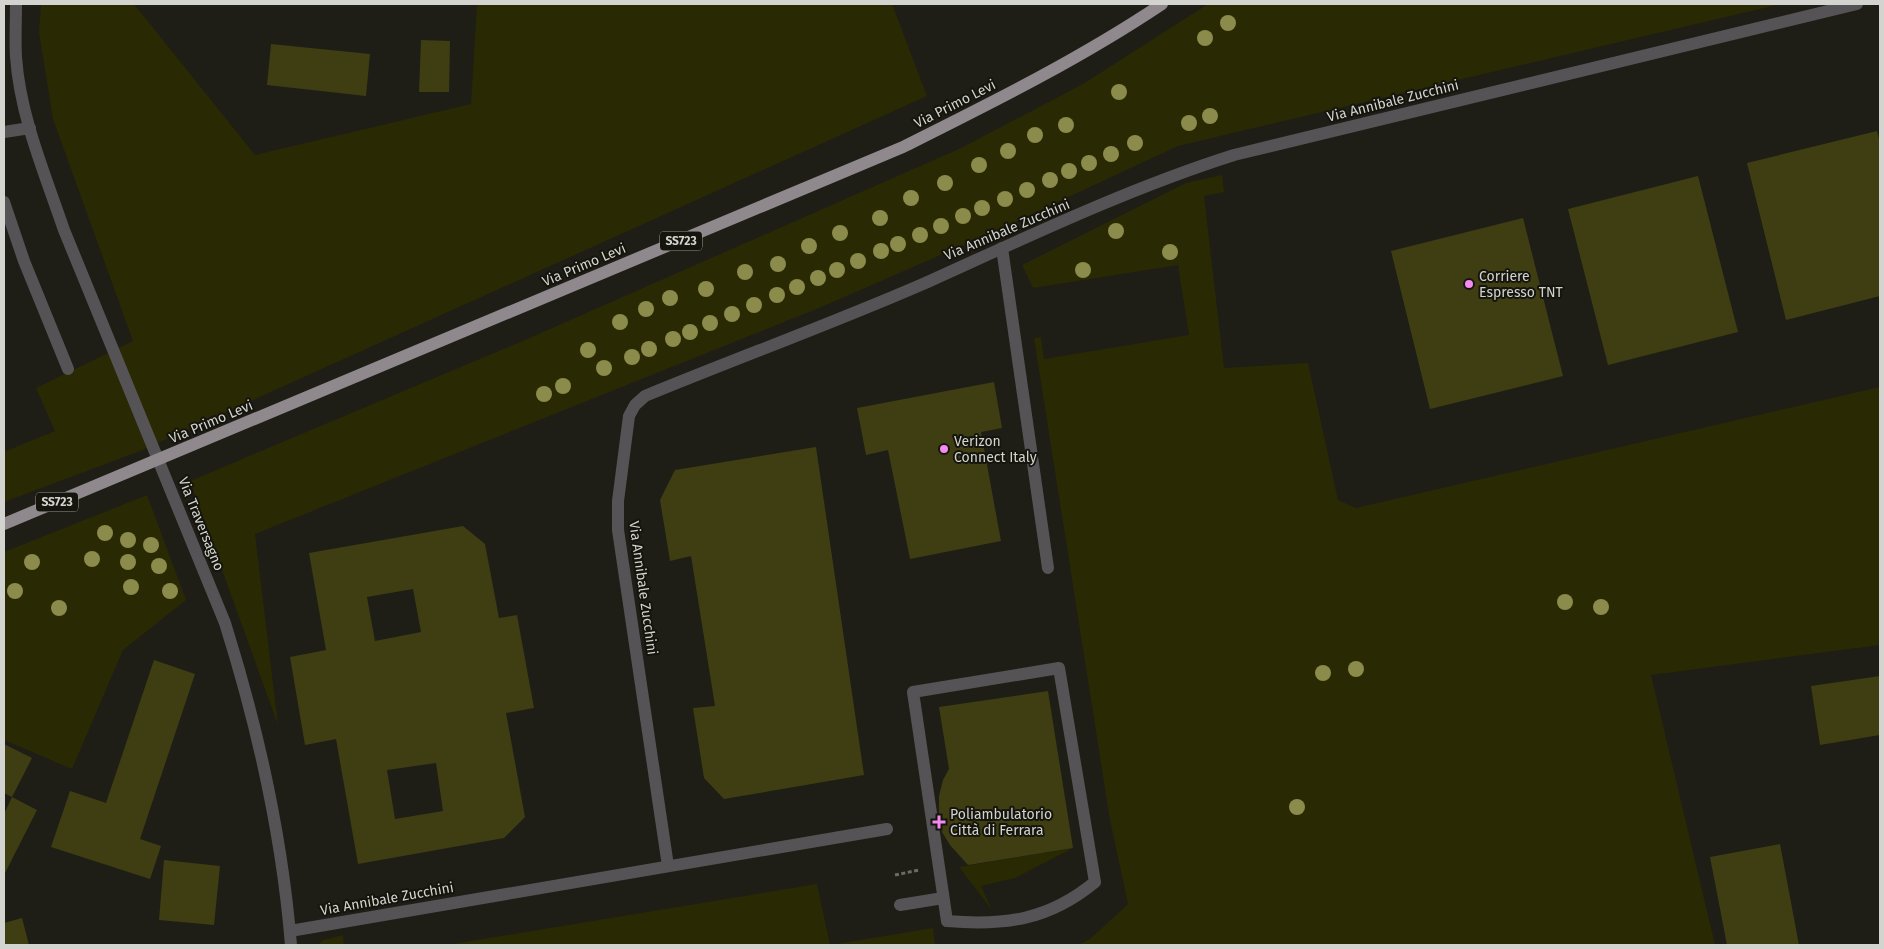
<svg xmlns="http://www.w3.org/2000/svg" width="1884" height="949" font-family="'Fira Sans',sans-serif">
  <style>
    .green { fill: #292904 }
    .building { fill: #3e3e12; fill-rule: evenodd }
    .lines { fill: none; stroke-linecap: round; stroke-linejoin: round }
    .path { stroke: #6b6b65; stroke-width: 3; stroke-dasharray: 4 2.5; stroke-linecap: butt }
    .service { stroke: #565356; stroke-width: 12 }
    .minor { stroke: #565356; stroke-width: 12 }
    .primary { stroke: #8f898e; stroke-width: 12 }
    .tree { fill: #8b8b4b }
    .poi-dot { fill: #f489ef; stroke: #15150e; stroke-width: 2 }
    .labels { text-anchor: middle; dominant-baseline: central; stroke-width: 4; stroke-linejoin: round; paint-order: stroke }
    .shield { fill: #15150e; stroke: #9a9a95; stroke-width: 1 }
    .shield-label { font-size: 12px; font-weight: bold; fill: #d3d3cf }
    .street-label { font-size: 14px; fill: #d3d3cf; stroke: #15150e }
    .poi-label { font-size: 14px; fill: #d3d3cf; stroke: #15150e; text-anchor: start }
  </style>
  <rect width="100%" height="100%" fill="#1e1e17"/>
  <!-- green -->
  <path class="green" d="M41,4H134L255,155L471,104L477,4H892L927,96L140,451L4,502V452L55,431L36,388L133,341L53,119L39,32Z
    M1208,4H1781L1178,146L998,230L819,308L255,534L278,725L190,481L525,340L961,148L1083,84Z
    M1222,175L1224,192L1204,196L1224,368L1308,363L1338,500L1356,508L1880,387V645L1651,675L1715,945H1078L1090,939L1128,904L1110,820L1034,338L1041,337L1044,359L1189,335L1178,265L1033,288L1022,265L1186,183Z
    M147,495L186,600L123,650L72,769L4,740V552Z
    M1073,848L1015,878L981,886L992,910L959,867Z
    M817,884L830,945L933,928L935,945H447Z
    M343,935L344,945H318L323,940Z"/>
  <!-- building -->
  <path class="building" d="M421,40L450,41L449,92H419Z
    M271,44L370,54L366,96L267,85Z
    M1877,131L1880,143V296L1786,320L1747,163Z
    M1698,176L1738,332L1608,365L1568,209Z
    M1523,218L1563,376L1430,409L1391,251Z
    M994,382L1002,428L981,432L1001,541L910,559L888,450L866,455L857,408Z
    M816,447L864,775L724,799L704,778L693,708L715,706L691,556L670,561L660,500L675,470Z
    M463,526L485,544L499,618L517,615L534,708L506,713L525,817L504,838L358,864L336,739L305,745L290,657L326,650L309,553ZM413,589L421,632L375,641L367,597ZM436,763L443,811L395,819L387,770Z
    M154,660L195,674L140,839L161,846L150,879L51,847L70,791L106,803Z
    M1880,676V735L1820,745L1811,686Z
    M1048,691L1073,848L968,865L950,845L942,832L939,822V796L943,780L949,769L939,707Z
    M4,744L32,758L12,797L4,793Z
    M12,797L37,810L4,875V814Z
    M1780,844L1799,945H1727L1710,857Z
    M164,860L220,866L214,925L159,920Z
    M22,918L29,945H4V923Z"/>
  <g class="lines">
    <!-- path -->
    <path class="path" d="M895,875L919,870"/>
    <!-- service -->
    <path class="service" d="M4,132L30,128
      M4,202L24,261L68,369
      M1002,248L1048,568
      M1059,668L1095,882C1049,920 1005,926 947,921L913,692Z
      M900,905L943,898"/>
    <!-- minor -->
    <path class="minor" d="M16,4C16,21 15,40 16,57C20,116 45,174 64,230L225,623C258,728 282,835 291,945
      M668,866L618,530V501L629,416L635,405L645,396C737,358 831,324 923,284C1025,238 1127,189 1234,155L1857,4
      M290,931L887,829"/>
    <!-- primary -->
    <path class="primary" d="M4,524L903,147C991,103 1080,59 1162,4"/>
  </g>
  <!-- trees -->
  <g class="tree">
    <circle cx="1228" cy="23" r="8"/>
    <circle cx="1205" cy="38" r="8"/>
    <circle cx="1119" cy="92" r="8"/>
    <circle cx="1210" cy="116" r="8"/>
    <circle cx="1189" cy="123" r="8"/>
    <circle cx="1066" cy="125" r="8"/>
    <circle cx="1035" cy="135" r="8"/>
    <circle cx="1135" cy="143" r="8"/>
    <circle cx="1008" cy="151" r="8"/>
    <circle cx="1111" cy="154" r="8"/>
    <circle cx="1089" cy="163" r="8"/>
    <circle cx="979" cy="165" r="8"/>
    <circle cx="1069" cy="171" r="8"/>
    <circle cx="1050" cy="180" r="8"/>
    <circle cx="945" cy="183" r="8"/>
    <circle cx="1027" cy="190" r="8"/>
    <circle cx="911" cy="198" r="8"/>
    <circle cx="1005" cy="199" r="8"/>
    <circle cx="982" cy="208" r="8"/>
    <circle cx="963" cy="216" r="8"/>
    <circle cx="880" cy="218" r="8"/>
    <circle cx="941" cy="226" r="8"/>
    <circle cx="1116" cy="231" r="8"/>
    <circle cx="840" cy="233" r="8"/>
    <circle cx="920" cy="235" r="8"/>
    <circle cx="898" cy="244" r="8"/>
    <circle cx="809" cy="246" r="8"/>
    <circle cx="881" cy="251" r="8"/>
    <circle cx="1170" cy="252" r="8"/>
    <circle cx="858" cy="261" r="8"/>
    <circle cx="778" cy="264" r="8"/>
    <circle cx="837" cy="270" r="8"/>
    <circle cx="1083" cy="270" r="8"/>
    <circle cx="745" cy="272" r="8"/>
    <circle cx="818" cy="278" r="8"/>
    <circle cx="797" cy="287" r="8"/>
    <circle cx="706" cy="289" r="8"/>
    <circle cx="777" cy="295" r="8"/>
    <circle cx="670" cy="298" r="8"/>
    <circle cx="754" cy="305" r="8"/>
    <circle cx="646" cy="309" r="8"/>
    <circle cx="732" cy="314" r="8"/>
    <circle cx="620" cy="322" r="8"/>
    <circle cx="710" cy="323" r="8"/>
    <circle cx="690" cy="332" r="8"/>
    <circle cx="673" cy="339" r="8"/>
    <circle cx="649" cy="349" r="8"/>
    <circle cx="588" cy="350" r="8"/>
    <circle cx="632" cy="357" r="8"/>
    <circle cx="604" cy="368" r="8"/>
    <circle cx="563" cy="386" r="8"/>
    <circle cx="544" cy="394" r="8"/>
    <circle cx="105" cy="533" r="8"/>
    <circle cx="128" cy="540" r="8"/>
    <circle cx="151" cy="545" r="8"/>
    <circle cx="92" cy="559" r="8"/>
    <circle cx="32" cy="562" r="8"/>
    <circle cx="128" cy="562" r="8"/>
    <circle cx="159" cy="566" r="8"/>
    <circle cx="131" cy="587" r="8"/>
    <circle cx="15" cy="591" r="8"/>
    <circle cx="170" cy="591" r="8"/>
    <circle cx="1565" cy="602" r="8"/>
    <circle cx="1601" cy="607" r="8"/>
    <circle cx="59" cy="608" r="8"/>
    <circle cx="1356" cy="669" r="8"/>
    <circle cx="1323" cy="673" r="8"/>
    <circle cx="1297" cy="807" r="8"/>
  </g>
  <!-- markers -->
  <g class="poi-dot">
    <circle cx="1469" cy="284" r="5"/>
    <circle cx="944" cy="449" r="5"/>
    <path d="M936.5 814.5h5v5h5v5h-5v5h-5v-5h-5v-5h5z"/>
  </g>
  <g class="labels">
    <!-- shield labels -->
    <g class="shield">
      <rect x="660" y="231.5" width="42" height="19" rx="4"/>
      <rect x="36" y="492.5" width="42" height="19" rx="4"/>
    </g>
    <g class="shield-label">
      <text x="681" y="241">SS723</text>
      <text x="57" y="502">SS723</text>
    </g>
    <!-- street labels -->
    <g class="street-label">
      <text transform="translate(1393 101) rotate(-14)">Via Annibale Zucchini</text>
      <text transform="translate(955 104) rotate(-27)">Via Primo Levi</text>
      <text transform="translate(1007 230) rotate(-23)">Via Annibale Zucchini</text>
      <text transform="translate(584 265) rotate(-23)">Via Primo Levi</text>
      <text transform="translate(211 422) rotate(-23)">Via Primo Levi</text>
      <text transform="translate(201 524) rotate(68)">Via Traversagno</text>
      <text transform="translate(643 588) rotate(82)">Via Annibale Zucchini</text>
      <text transform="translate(387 899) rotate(-10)">Via Annibale Zucchini</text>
    </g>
    <!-- poi labels -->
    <g class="poi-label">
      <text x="1479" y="276">Corriere<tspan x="1479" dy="16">Espresso TNT</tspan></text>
      <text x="954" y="441">Verizon<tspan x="954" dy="16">Connect Italy</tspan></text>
      <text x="950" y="814">Poliambulatorio<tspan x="950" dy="16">Città di Ferrara</tspan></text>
    </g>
  </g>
  <!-- border -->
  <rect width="1884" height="949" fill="none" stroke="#d3d3cf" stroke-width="10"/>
</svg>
